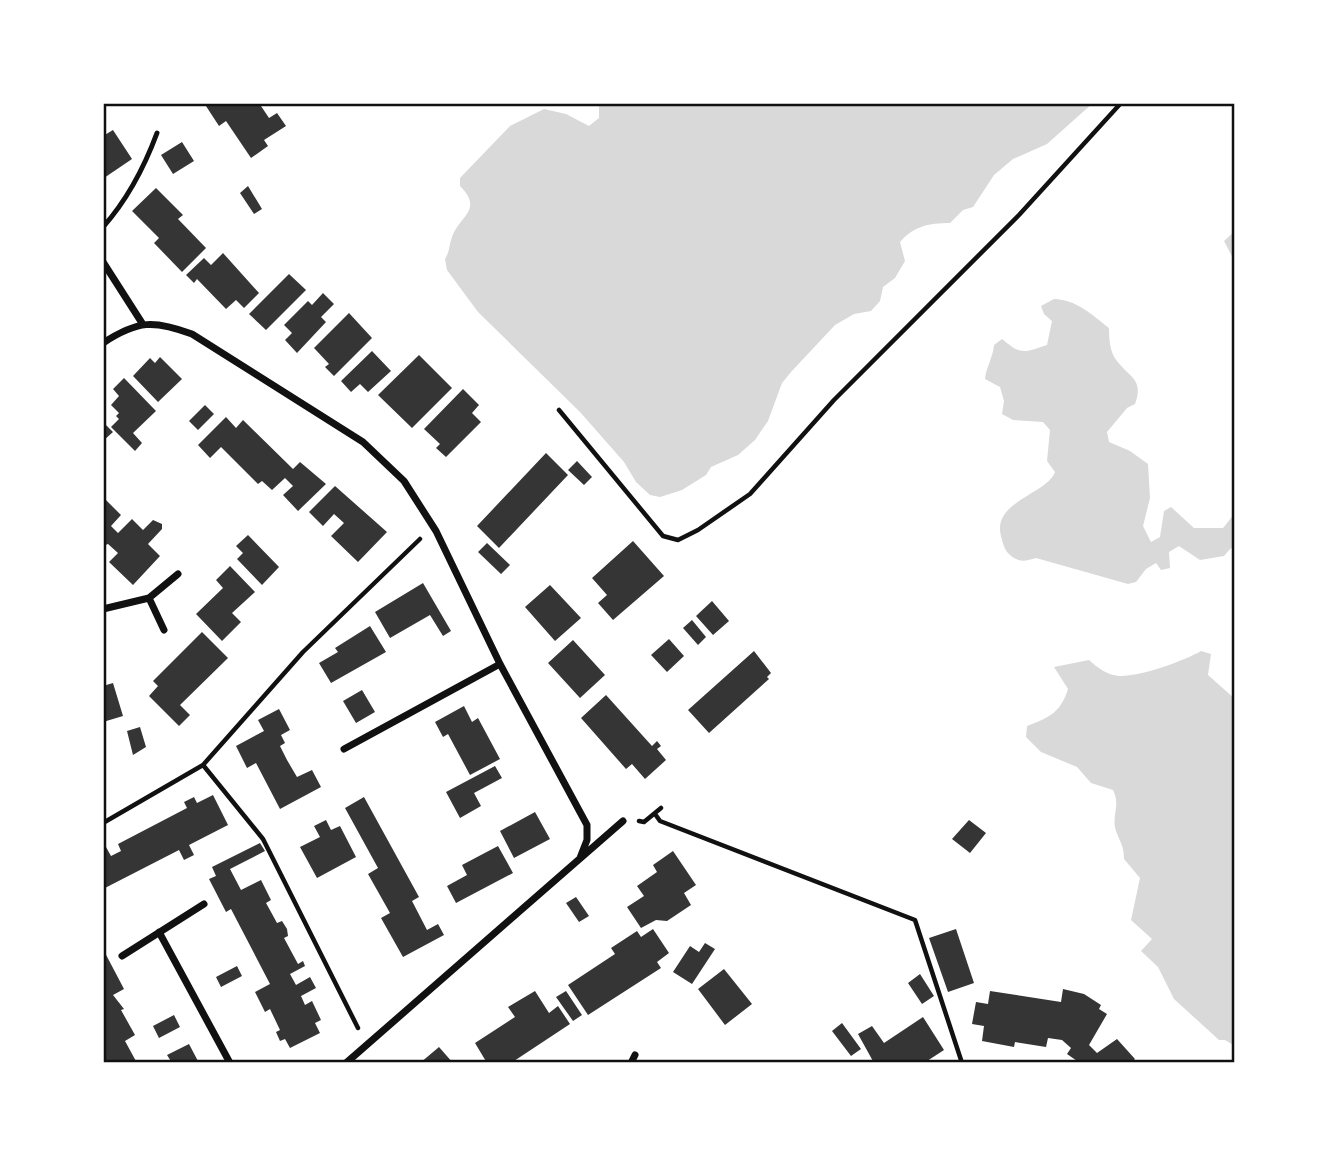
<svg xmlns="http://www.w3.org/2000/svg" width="1338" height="1166" font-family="Lora,serif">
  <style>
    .water { fill: #d9d9d9 }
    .building { fill: #353535 }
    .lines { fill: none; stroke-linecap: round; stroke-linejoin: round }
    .path { stroke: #111; stroke-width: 4.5 }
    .service { stroke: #111; stroke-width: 5 }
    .minor { stroke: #111; stroke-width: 7 }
    .neatline { fill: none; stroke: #111; stroke-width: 2.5 }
  </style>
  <rect width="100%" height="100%" fill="#fff"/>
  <!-- water -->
  <path class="water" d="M599,103H792L805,106L808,103H1093L1047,144L1013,159L994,175L973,207L963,210L950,223C929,223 914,226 900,242L905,261L895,278L883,287L880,301L871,311L854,314L835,325L791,372L782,383L768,421L755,440L738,455L711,467L706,475L682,490L660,497L650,495L636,482L624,462L580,412L478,312L447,270L445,259C450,251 449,245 452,237C459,216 484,210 460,186V178L510,126L544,109L566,114L589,126L599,118Z
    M1235,231V262L1224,241Z
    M1054,299C1077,300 1091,314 1109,328C1109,339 1110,353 1117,361C1130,378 1144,379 1135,404L1127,408L1107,432L1109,442L1130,451L1148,464L1150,498L1143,526L1151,542L1160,537L1164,511L1171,507L1194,528H1223L1235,513V552L1231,548L1224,556L1200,560L1179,546L1169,552L1170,568L1161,570L1156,563L1146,569L1136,582L1128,584L1036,558C1026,561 1019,563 1010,555C1004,550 1003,543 1001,536C992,501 1046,495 1055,472L1047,461L1050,430L1043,422L1013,420L1002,414L1004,401L1000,387L985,379C986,367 993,358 994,345L1002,339C1021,355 1023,353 1047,345L1052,321L1044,314L1041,306Z
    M1201,651L1211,654L1208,675L1235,699V1046L1225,1040H1219L1174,999L1158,967L1141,951L1152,939L1131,920L1140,878L1124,859C1124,846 1120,842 1116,831C1111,816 1121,806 1113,790L1091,783L1077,767L1041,752L1026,737L1027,726C1049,718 1061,712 1068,689L1054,667L1089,660C1098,668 1107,675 1119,676C1139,677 1184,661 1201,651Z"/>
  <!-- building -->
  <path class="building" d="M204,103H259L269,118L277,113L286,126L264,140L268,146L251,158L226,121L219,126Z
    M113,130L132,159L104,178L103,136Z
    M182,142L194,161L173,174L161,155Z
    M248,186L262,209L254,214L240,193Z
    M156,188L183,215L178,219L206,248L182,272L154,243L159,238L132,211Z
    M223,253L259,293L244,308L236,300L226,309L197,279L194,283L186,275L204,258L211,265Z
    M289,274L306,290L266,330L249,314Z
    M323,293L334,304L321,317L326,322L297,353L285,340L292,333L284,325L308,301L312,305Z
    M349,313L372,338L334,376L325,367L329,364L314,348Z
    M372,351L391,371L368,392L360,384L351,392L341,381Z
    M419,355L452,388L412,428L378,395Z
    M160,357L182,379L158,402L133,376L150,358L155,363Z
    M124,378L156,411L133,433L142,443L135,451L111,427L119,419L116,416L119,413L111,405L119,396L113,389Z
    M463,389L479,405L472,413L481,422L446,457L436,448L440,444L424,429Z
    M205,405L214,414L198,430L189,421Z
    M226,417L236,428L243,420L293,469L300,462L326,484L298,511L283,495L293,486L285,478L272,490L262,481L258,484L221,447L210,458L198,445Z
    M103,422L113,432L103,441Z
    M546,453L568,475L499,548L477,526Z
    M577,461L592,477L584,485L568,470Z
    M335,486L387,532L358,562L331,536L344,523L334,514L323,526L309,512Z
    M105,499L121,515L111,526L118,533L132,519L143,530L153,520L162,524V529L148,544L160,556L133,585L109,562L118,553L108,544L103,546Z
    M248,535L279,567L262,585L237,559L243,553L236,546Z
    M633,541L664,576L613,620L598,603L607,595L592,578Z
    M487,543L510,565L501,574L478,552Z
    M230,566L255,592L232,613L241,622L222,641L196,614L223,588L216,580Z
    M423,583L451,631L443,636L430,615L390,638L375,612Z
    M550,585L581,618L555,641L525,607Z
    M712,601L729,621L713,635L696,616Z
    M692,620L706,637L698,645L683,628Z
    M370,626L386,652L331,683L319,663L338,652L335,648Z
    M202,632L228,658L180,705L190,715L179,726L149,696L158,686L153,681Z
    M669,639L684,656L667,672L651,655Z
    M573,640L605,675L580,698L548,663Z
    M754,651L771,673L767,677L769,679L709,733L688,710Z
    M113,683L123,716L103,722V686Z
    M362,690L375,712L356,723L343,701Z
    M606,695L652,746L657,741L661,746L657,749L666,760L645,779L632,764L626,769L581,718Z
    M464,706L472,722L478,718L500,759L470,775L448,734L443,737L435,722Z
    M279,709L290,730L281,735L285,743L280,746L287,760L297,777L312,770L321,787L280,809L256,763L247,768L236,746L264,731L258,720Z
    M140,727L146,747L133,755L127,731Z
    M495,766L502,778L474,793L481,806L460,818L446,792Z
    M213,795L228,825L189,845L194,855L184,860L179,850L103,889V849L106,847L111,856L121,851L118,844L187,808L184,802L194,797L197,803Z
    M364,797L419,897L412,901L427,930L438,924L444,935L403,957L381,918L390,913L368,874L378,868L345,808Z
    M535,812L550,839L514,858L500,831Z
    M326,820L331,830L340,826L356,857L317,878L300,847L320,837L314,826Z
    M969,820L986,833L970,853L952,839Z
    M260,843L265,851L230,869L241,890L261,880L271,900L266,903L271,912L277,923L282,921L287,929L288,936L284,938L298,964L303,961L305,966L290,974L296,985L310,977L316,988L301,996L305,1005L312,1001L321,1020L315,1023L320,1033L290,1048L285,1039L280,1041L276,1032L280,1030L270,1009L265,1012L255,992L270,984L231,909L226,912L209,879L216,876L212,867Z
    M498,846L513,873L456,903L447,886L467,875L462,865Z
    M673,851L696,885L684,893L691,905L667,921L656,920L641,928L627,907L644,896L637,886L657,872L653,865Z
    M576,897L589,916L579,922L566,903Z
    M653,929L669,953L657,962L661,968L588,1015L568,985L615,954L611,948L637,931L641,937Z
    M956,929L974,983L948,992L929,938Z
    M705,943L715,949L692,984L673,972L690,946L699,952Z
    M103,949L124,989L113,995L124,1009L121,1010L135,1035L125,1041L137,1063H103Z
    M237,966L242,976L221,987L216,977Z
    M724,969L752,1004L725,1025L698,989Z
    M920,974L934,996L922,1004L908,983Z
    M1063,989L1084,994L1101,1005L1099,1009L1107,1014L1089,1045L1097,1053L1117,1039L1135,1059L1131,1063H1080L1067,1054L1071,1048L1062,1040L1048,1038L1046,1047L1015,1042L1014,1047L982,1041L984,1026L972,1024L976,1002L988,1004L990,991L1061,1002Z
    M535,991L549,1013L558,1006L570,1024L511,1063H487L475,1043L515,1017L508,1007Z
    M566,991L582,1015L573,1021L556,997Z
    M174,1015L180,1027L159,1038L153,1026Z
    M923,1017L944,1050L924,1063H874L858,1034L872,1026L884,1043Z
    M842,1023L861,1049L851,1056L832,1031Z
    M189,1044L199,1063H172L167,1055Z
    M439,1047L453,1063H420Z"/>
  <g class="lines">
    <!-- path -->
    <path class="path" d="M559,410L663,536L678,540L698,530L750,494L834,400L1019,215L1121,103
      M203,765L263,839L358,1028
      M655,814L660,821L915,920L962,1063
      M639,821L644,822L661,808
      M103,823L203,765L303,652L420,539"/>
    <!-- service -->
    <path class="service" d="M103,227C128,199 144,168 157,133"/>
    <!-- minor -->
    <path class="minor" d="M103,262L142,323
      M103,343C138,320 154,320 192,334L363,442L404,481L436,531L500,664L587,825V840L580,858
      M149,598L164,630
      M103,609L149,598L178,574
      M344,749L500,664
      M159,932L230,1063
      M122,956L204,904
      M346,1063L623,821
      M631,1063L635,1055"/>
  </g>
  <!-- border -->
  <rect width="1338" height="1166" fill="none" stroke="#ffffff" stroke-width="210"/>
  <rect x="105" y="105" width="1128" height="956" class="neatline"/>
</svg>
